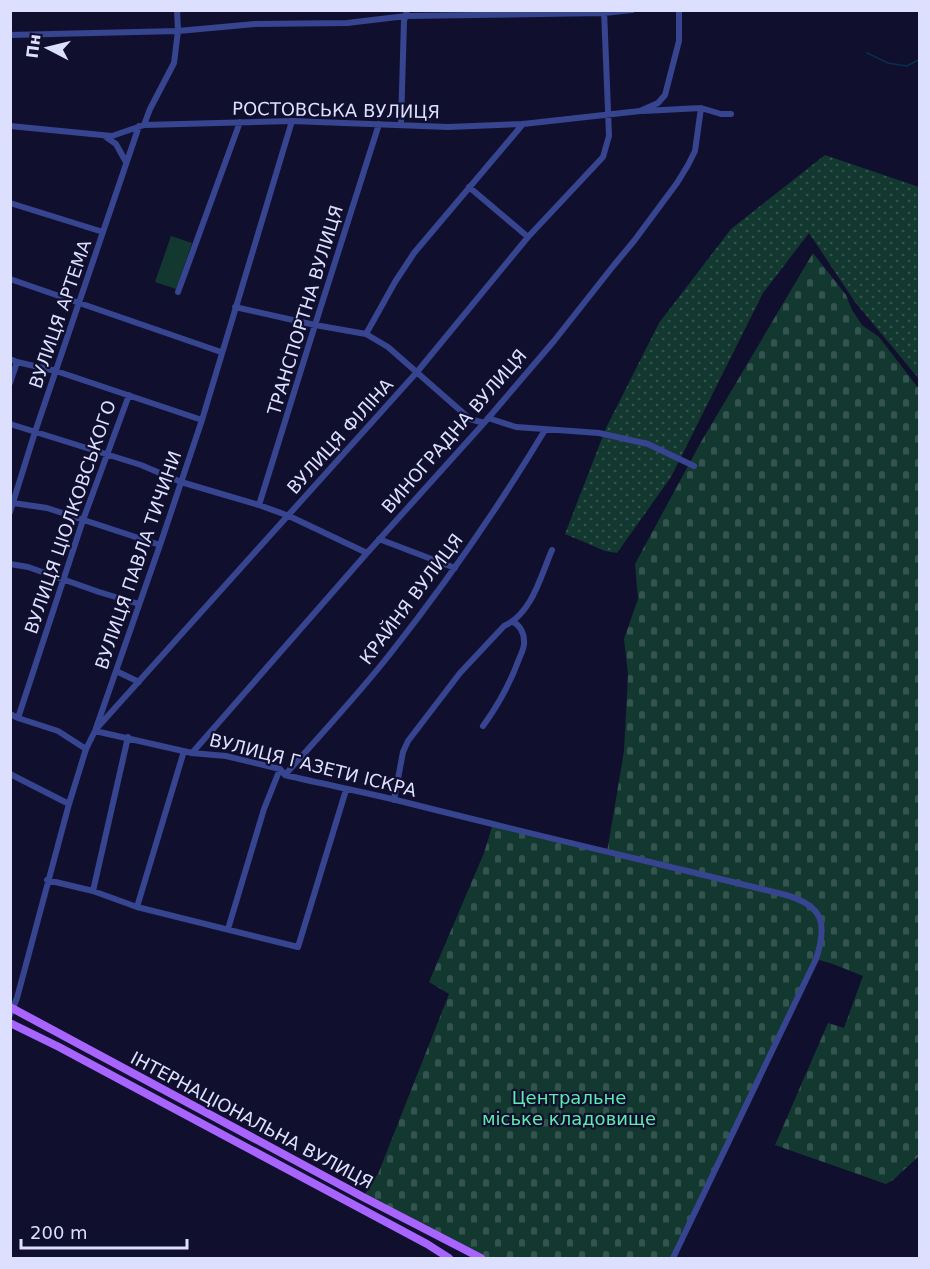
<svg xmlns="http://www.w3.org/2000/svg" width="930" height="1269" font-family="'DejaVu Sans',sans-serif">
  <style>
    .green { fill: #123830 }
    .cemetery { fill: url(#cemetery-stones) }
    .garden { fill: url(#garden-dots) }
    .lines { fill: none; stroke-linecap: round; stroke-linejoin: round }
    .stream { stroke: #072f50; stroke-width: 1.5 }
    .minor { stroke: #374590; stroke-width: 6 }
    .major { stroke: #a864ff; stroke-width: 8 }
    .labels { text-anchor: middle; dominant-baseline: central; stroke-width: 4.5; stroke-linejoin: round; paint-order: stroke }
    .street-label { font-size: 18px; fill: #dddfff; stroke: #10102e }
    .park-label { font-size: 18px; fill: #5eeaad; stroke: #10102e }
  </style>
  <defs>
    <pattern id="cemetery-stones" width="16" height="16" patternUnits="userSpaceOnUse" patternTransform="scale(1.5)"><rect width="16" height="16" fill="#123830"/><path d="M2 7V4a2 2 0 0 1 4 0v3zM10 15v-3a2 2 0 0 1 4 0v3z" fill="#34544f"/></pattern>
    <pattern id="garden-dots" width="8" height="8" patternUnits="userSpaceOnUse" patternTransform="scale(1.5)"><rect width="8" height="8" fill="#123830"/><path d="M2 2h.1M6 6h.1" fill="none" stroke="#34544f" stroke-width="1.8" stroke-linecap="round"/></pattern>
  </defs>
  <rect width="100%" height="100%" fill="#10102e"/>
  <!-- green -->
  <path class="green" d="M171,236L192,243L176,289L155,282Z"/>
  <!-- cemetery -->
  <path class="cemetery" d="M813,253L846,295L852,310L862,325L879,337L919,389V1156L893,1180L886,1184L775,1145L828,1023L844,1028L863,976L833,964L816,959L673,1258H481L363,1197L378,1174L449,994L429,982L484,853L493,823L607,852L624,751L628,674L624,639L638,599L635,564L701,442Z"/>
  <!-- garden -->
  <path class="garden" d="M825,155L919,187V379L855,302L809,233L763,293L671,477L617,553L605,551L565,534L606,428L659,323L731,229Z"/>
  <g class="lines">
    <!-- stream -->
    <path class="stream" d="M867,53L888,63L907,66L920,59"/>
    <!-- minor -->
    <path class="minor" d="M10,35L178,31L255,24L347,23L406,16L604,13L632,10
      M643,111L701,108L721,114H731
      M401,124L404,21L407,10
      M144,125L150,109L174,63L178,31L177,10
      M10,126L112,136L144,125L292,121L448,127L523,124L640,111L658,103L665,95L679,41V10
      M106,137L116,144L126,162
      M469,187L528,237
      M10,203L103,232
      M10,279L221,352
      M178,292L240,122
      M235,307L315,325L366,334L388,347L470,419L484,423
      M366,334L395,282L414,253L523,124
      M10,359L17,362L56,371L202,420
      M10,383L17,362
      M488,418L516,427L599,433L648,444L694,466
      M10,424L141,465L181,482L259,505L289,516L367,553
      M13,503L47,508L160,545
      M259,505L315,325L379,124
      M10,512L35,432L139,126
      M379,539L455,568
      M10,564L28,567L99,592L139,604
      M116,671L139,682
      M10,714L18,718L58,731L86,749
      M18,718L83,520L129,395
      M483,726C498,705 510,684 519,659C521,654 525,647 524,641C524,633 520,625 513,622
      M97,728L417,372L528,237L603,157L609,136L604,10
      M95,731L192,753L226,756L280,769L285,775C322,784 360,791 396,800C526,833 656,863 786,895C823,906 828,923 816,959L673,1258
      M192,753L367,553L484,423L554,341L614,265L634,241L677,183L688,165L695,151L701,108
      M10,774L69,804
      M285,775C320,735 357,696 390,654C446,583 498,508 545,430
      M394,800L403,752L408,741L460,673L504,626C532,614 541,575 552,550
      M47,880L93,891L137,907L298,947L346,790
      M93,891L128,737
      M137,907L184,751
      M228,929L264,809L280,769
      M10,1015L17,998L69,804L86,749L95,731L160,545L202,420L292,121"/>
    <!-- major -->
    <path class="major" d="M10,1007L363,1197L481,1258
      M10,1023L59,1047L427,1244L449,1258"/>
  </g>
  <g class="labels">
    <!-- street labels -->
    <g class="street-label">
      <text transform="translate(336 110) rotate(1)">РОСТОВСЬКА ВУЛИЦЯ</text>
      <text transform="translate(305 310) rotate(-73)">ТРАНСПОРТНА ВУЛИЦЯ</text>
      <text transform="translate(60 314) rotate(-71)">ВУЛИЦЯ АРТЕМА</text>
      <text transform="translate(454 431) rotate(-49)">ВИНОГРАДНА ВУЛИЦЯ</text>
      <text transform="translate(340 436) rotate(-48)">ВУЛИЦЯ ФІЛІНА</text>
      <text transform="translate(70 517) rotate(-71)">ВУЛИЦЯ ЦІОЛКОВСЬКОГО</text>
      <text transform="translate(138 560) rotate(-71)">ВУЛИЦЯ ПАВЛА ТИЧИНИ</text>
      <text transform="translate(411 599) rotate(-53)">КРАЙНЯ ВУЛИЦЯ</text>
      <text transform="translate(313 765) rotate(14)">ВУЛИЦЯ ГАЗЕТИ ІСКРА</text>
      <text transform="translate(252 1120) rotate(28)">ІНТЕРНАЦІОНАЛЬНА ВУЛИЦЯ</text>
    </g>
    <!-- park labels -->
    <g class="park-label">
      <text x="569" y="1097">Центральне<tspan x="569" dy="21">міське кладовище</tspan></text>
    </g>
  </g>
  <!-- border -->
  <rect width="930" height="1269" fill="none" stroke="#dddfff" stroke-width="24"/>
  <!-- north arrow -->
  <g transform="translate(48 48) rotate(277)" stroke="#10102e" stroke-width="4.5" paint-order="stroke">
  <path d="M0-4.5L10 22L0 15L-10 22Z" fill="#dddfff"/>
  <text y="-9" font-size="16" font-weight="bold" text-anchor="middle" fill="#dddfff">Пн</text>
  </g>
  <!-- scale -->
  <path d="M21 1239v9h166v-9" fill="none" stroke="#dddfff" stroke-width="3"/>
  <text x="30" y="1239" font-size="18" fill="#dddfff" stroke="#10102e" stroke-width="4.5" paint-order="stroke">200 m</text>
</svg>
